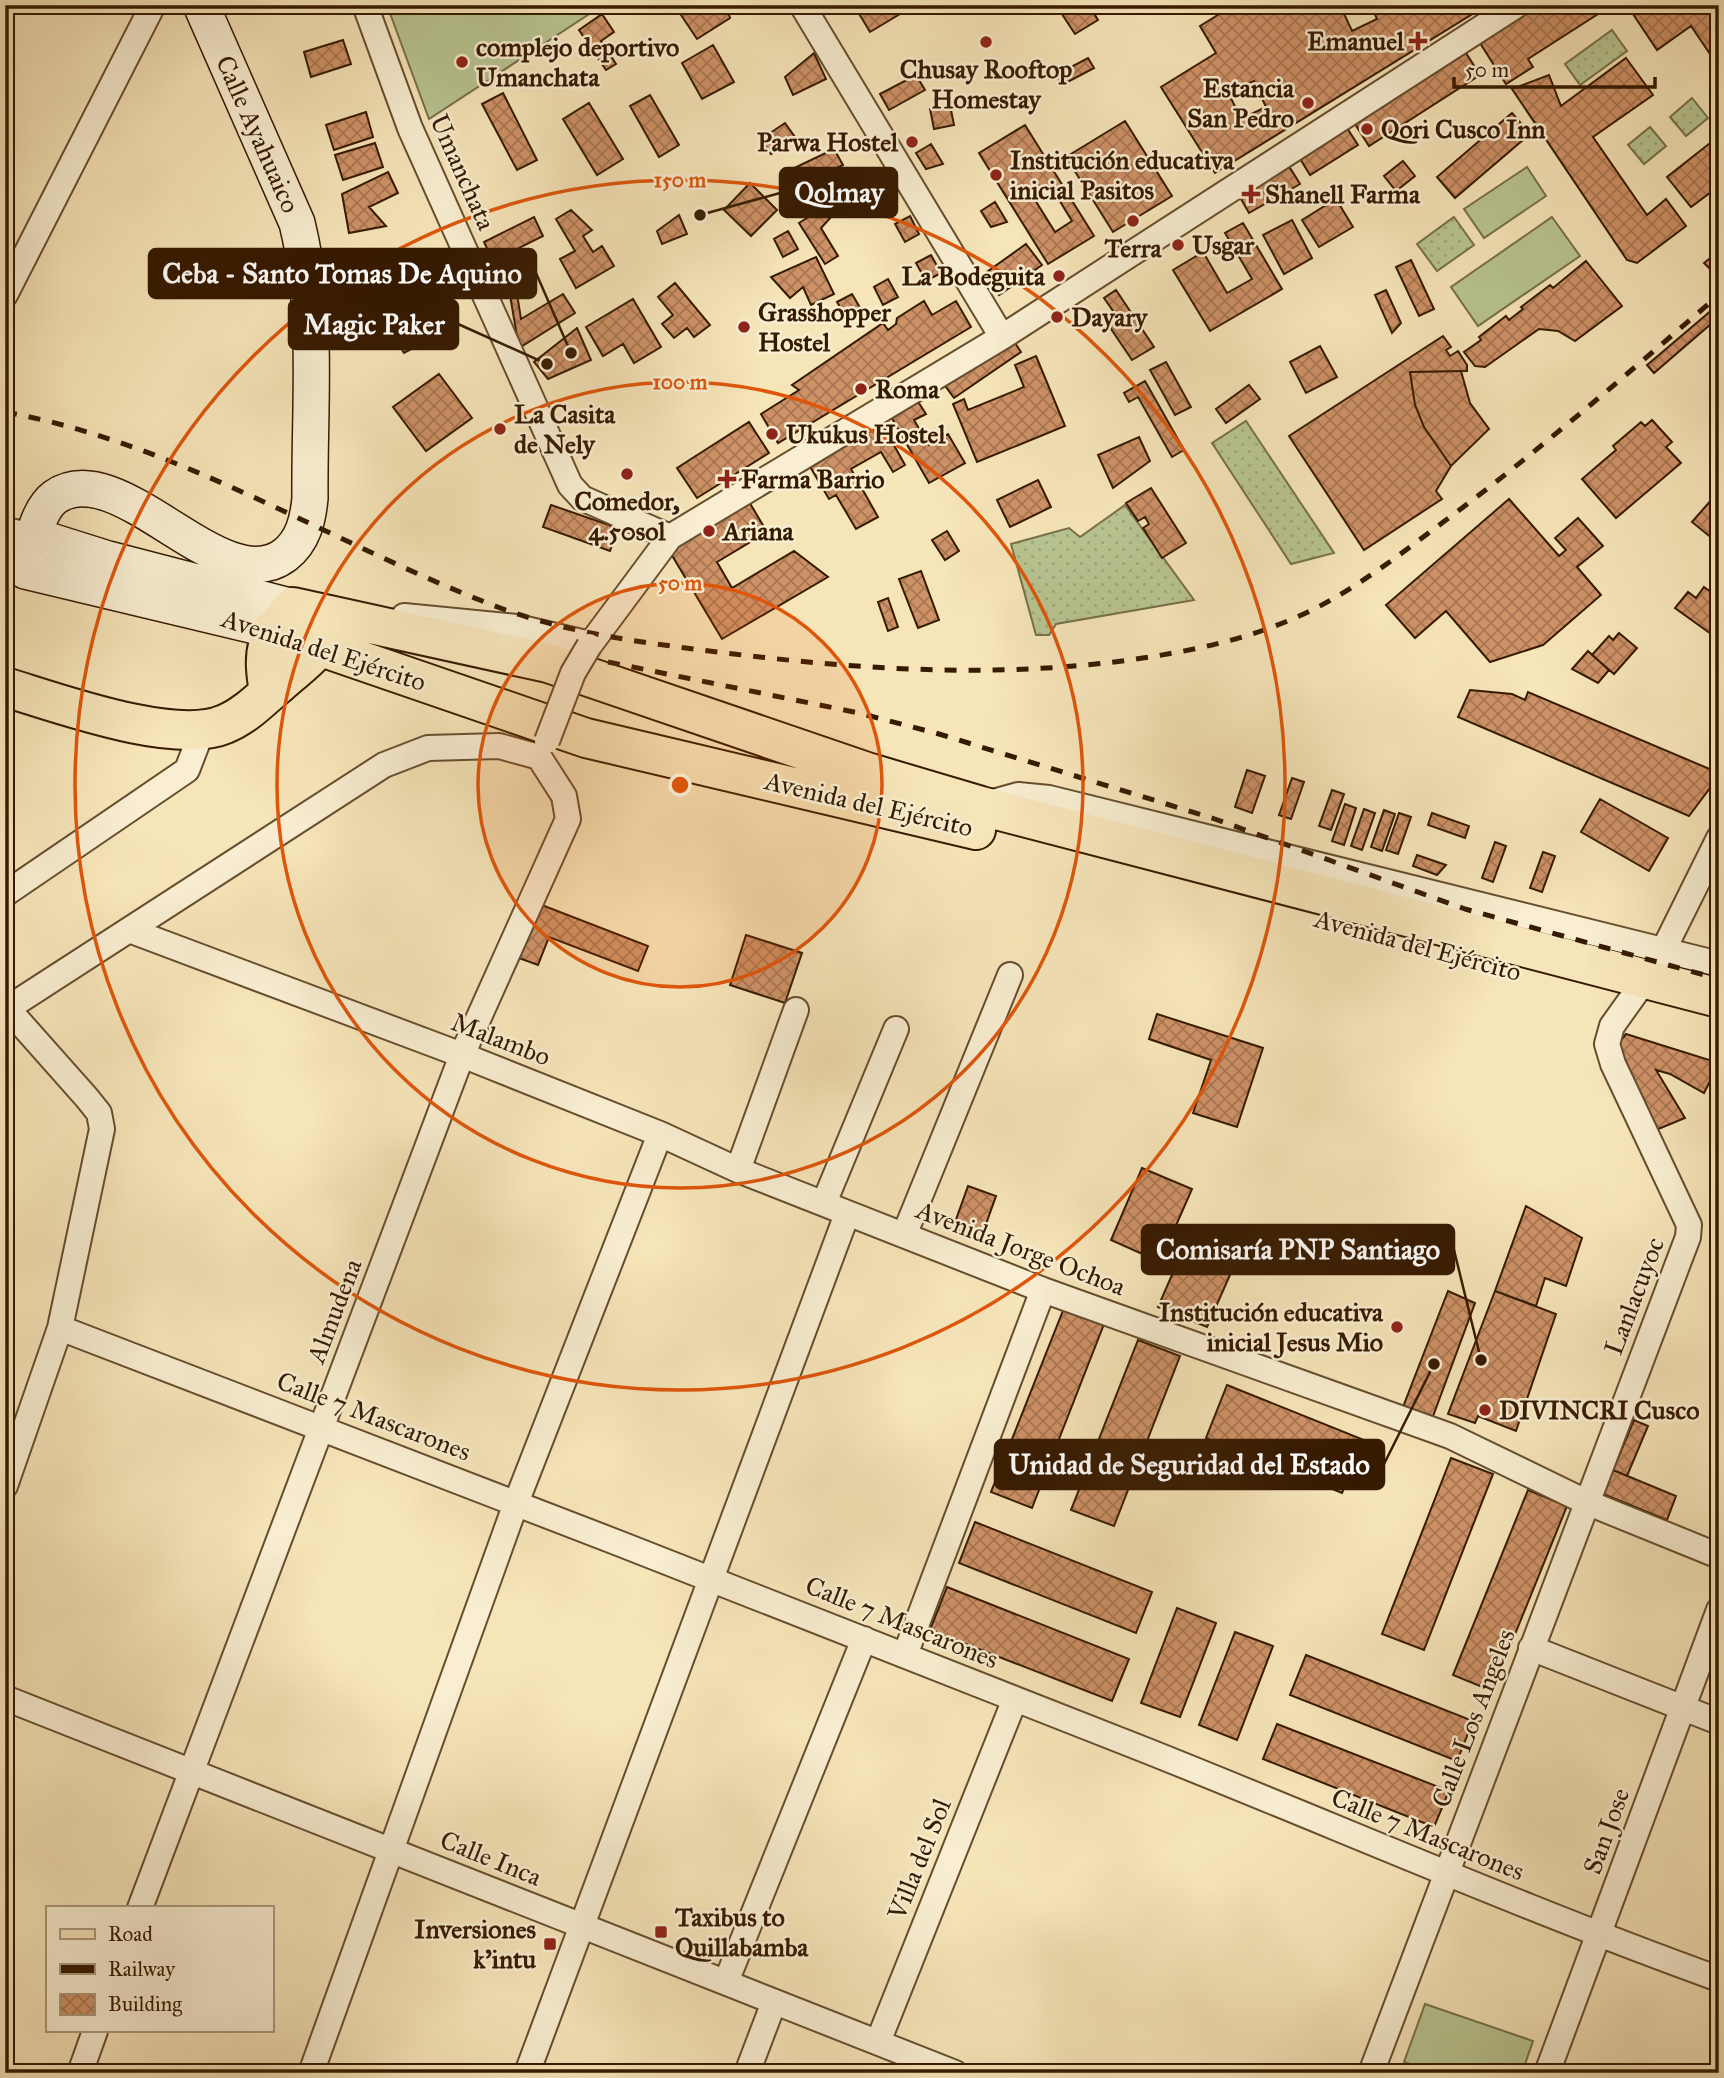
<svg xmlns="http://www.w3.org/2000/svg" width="1724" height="2078" font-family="'IM FELL Great Primer',serif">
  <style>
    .grass { fill: url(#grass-dots); stroke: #777049; stroke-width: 2 }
    .garden { fill: #b8c592; stroke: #777049; stroke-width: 2 }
    .building { fill: url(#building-cross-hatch); stroke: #361a00; stroke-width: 2; fill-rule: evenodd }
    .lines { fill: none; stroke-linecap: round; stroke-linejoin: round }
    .street-casing { stroke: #664d2e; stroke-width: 28 }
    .secondary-casing { stroke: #361a00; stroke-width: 38 }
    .primary-casing { stroke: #361a00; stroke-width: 42 }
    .street { stroke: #f9eed2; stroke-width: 24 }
    .secondary { stroke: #f9eed2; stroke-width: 35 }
    .primary { stroke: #f6e5b9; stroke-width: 38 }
    .rail { stroke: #361a00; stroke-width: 5; stroke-dasharray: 12 12; stroke-linecap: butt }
    .street-bridge-casing { stroke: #664d2e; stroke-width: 28; stroke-linecap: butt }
    .street-bridge { stroke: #f9eed2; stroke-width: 24 }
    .ring { fill: none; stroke: #df560b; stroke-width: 3.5 }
    .poi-dot { fill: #8f2418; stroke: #f9eed2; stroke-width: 2.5 }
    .labels { text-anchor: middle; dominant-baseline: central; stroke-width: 5; stroke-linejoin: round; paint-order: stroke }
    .poi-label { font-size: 26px; font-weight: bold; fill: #361a00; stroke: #f9eed2; text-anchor: start }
    .street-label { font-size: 26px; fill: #361a00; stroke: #f9eed2 }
    .centre { fill: #df560b; stroke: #f9eed2; stroke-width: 3.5 }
    .ring-label { font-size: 21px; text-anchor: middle; font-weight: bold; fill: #df560b; stroke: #f9eed2; stroke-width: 5; stroke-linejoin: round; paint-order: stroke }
    .leader { fill: none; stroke: #361a00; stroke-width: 2.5 }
    .callout-dot { fill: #361a00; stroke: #f9eed2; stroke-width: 2.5 }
    .callout { fill: #361a00; stroke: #361a00; stroke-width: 2.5 }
    .callout-label { font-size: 28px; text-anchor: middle; font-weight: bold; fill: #fff }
  </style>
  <defs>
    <pattern id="grass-dots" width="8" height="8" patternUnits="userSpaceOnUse" patternTransform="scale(1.75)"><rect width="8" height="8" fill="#b8c592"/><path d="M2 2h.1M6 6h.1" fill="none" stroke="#9fa97c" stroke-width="1.8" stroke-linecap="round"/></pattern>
    <pattern id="building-cross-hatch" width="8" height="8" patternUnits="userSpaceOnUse" patternTransform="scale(1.75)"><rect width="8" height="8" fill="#ce9267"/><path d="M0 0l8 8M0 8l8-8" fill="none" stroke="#a87652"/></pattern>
  </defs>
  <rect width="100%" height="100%" fill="#f6e5b9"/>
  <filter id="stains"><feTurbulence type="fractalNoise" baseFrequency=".00286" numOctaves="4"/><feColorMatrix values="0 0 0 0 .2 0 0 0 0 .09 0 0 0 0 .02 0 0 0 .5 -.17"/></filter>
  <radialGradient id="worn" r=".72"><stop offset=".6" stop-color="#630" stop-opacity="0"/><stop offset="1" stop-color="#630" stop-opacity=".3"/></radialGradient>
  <!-- grass -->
  <path class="grass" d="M1612,30L1627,51L1580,85L1565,64Z
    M1692,98L1708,118L1686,136L1670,117Z
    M1650,127L1666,146L1644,164L1628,145Z
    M1454,217L1474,245L1437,271L1417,244Z
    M1246,421L1334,553L1291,564L1212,443Z
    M1125,505L1194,600L1056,624L1049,635H1036L1011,544L1069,528L1080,537Z"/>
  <!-- garden -->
  <path class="garden" d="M387,5H603L429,119Z
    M1527,167L1546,196L1484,238L1464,209Z
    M1552,217L1580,256L1478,326L1451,287Z
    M1425,2004L1533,2041L1522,2073H1436L1404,2062Z"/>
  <!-- building -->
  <path class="building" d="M682,5H726L730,18L697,39L677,9Z
    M857,5H915L870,32L855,7Z
    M1056,5H1089L1098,20L1075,34Z
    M1234,5H1340L1352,31L1377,19L1371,5H1487L1215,173L1161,87L1216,53L1200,26ZM1254,81L1266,107L1241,119L1228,92Z
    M1539,5H1612L1528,59L1533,67L1506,84L1480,43Z
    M1627,5H1719V57L1714,60L1691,26L1657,50Z
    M602,14L614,32L601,41L616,64L606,70L579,30Z
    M343,40L351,64L311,77L304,52Z
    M713,45L734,82L702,99L682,63Z
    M814,53L826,79L793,95L785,77Z
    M1466,53L1480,75L1369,146L1355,124Z
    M1088,58L1094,68L1062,85L1056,75Z
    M1626,58L1653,95L1593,137L1647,215L1666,199L1686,226L1637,263L1627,260L1512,89L1549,75L1561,106Z
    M916,75L925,90L889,110L880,94Z
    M503,93L537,160L517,170L482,104Z
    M650,95L679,145L659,157L630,106Z
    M589,103L623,159L597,175L563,119Z
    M950,105L954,125L934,129L930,109Z
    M366,112L373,137L334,150L326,125Z
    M1512,113L1530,134L1455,198L1437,177Z
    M1125,121L1172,196L1113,232L1066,157Z
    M785,123L795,137L771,154L761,139Z
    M1025,125L1094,236L1048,264L979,153ZM1050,185L1072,221L1055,232L1032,195Z
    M1347,128L1358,145L1310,175L1299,157Z
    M1719,136V186L1691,207L1667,177Z
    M375,143L383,167L343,180L335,155Z
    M931,144L943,164L926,169L916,153Z
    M834,149L843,165L828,172L843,190L808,207L790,170Z
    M1403,161L1415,176L1396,191L1384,176Z
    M1287,163L1300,184L1249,213L1237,192Z
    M388,172L398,193L369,207L386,226L349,233L342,194Z
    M750,183L777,210L751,236L724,210Z
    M1336,199L1353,227L1319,247L1302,220Z
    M995,202L1007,222L991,227L981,211Z
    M823,208L832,216L821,228L838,256L825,264L799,223Z
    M571,210L592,230L583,236L593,252L602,246L614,266L576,288L560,259L575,251L556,219Z
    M679,215L687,234L662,244L657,231Z
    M910,216L919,234L905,242L895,224Z
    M534,217L543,236L493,261L484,242Z
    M1292,220L1312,258L1284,274L1263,235Z
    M1243,223L1282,289L1210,331L1173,270L1203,252L1227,293L1252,279L1225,233Z
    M788,231L798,249L783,257L774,239Z
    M1026,244L1042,265L999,295L984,274Z
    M1719,251V265L1712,271L1704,263Z
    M931,255L941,273L926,281L916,263Z
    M816,257L834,294L811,305L803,287L790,298L771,277Z
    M1411,260L1434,309L1419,316L1396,267Z
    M1586,261L1622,306L1575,341L1558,331L1539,329L1485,367L1475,366L1464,352L1481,340L1479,337L1506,316L1509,320L1523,309L1521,307L1550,285L1553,288Z
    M888,279L898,297L883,305L874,287Z
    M675,283L710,325L694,337L687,328L674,338L662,324L673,315L658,297Z
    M1116,290L1154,347L1132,360L1103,317L1113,311L1104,298Z
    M1386,290L1401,323L1392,333L1375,295Z
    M517,294L521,319L563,294L575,313L519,348L510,295Z
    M852,294L862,311L847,319L837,302Z
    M633,299L661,347L634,363L623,344L603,356L586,327Z
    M924,301L932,315L956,301L971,327L778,443L761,414L799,390L792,385L883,323L888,330L896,324L897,318Z
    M1719,304V317L1654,373L1647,365Z
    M428,310L441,333L404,353L391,331Z
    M577,328L591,360L548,379L534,362Z
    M1443,336L1451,347L1446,350L1450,356L1458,351L1467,365V371L1410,372L1415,405L1424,427L1451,466L1436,491L1442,499L1364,550L1289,436Z
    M1011,337L1021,352L954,398L943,383Z
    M1320,346L1337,377L1306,393L1290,362Z
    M1036,356L1065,426L977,462L953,404L964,399L968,410L1024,387L1015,365Z
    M1166,362L1191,407L1175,415L1150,370Z
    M1461,371L1470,403L1489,429L1451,466L1424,427L1415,405L1410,372Z
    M439,374L472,418L426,451L393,407Z
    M1145,381L1184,450L1172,457L1138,397L1129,402L1124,393Z
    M1249,385L1260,399L1226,423L1216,409Z
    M917,400L926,414L914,420L929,445L948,434L965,463L929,483L890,415Z
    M1652,420L1672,442L1666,447L1681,463L1616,518L1582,479L1616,450L1613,446L1641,422L1645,426Z
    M749,422L769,453L697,498L677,468Z
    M881,422L905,465L893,472L881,452L851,469L878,517L856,529L836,495L829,499L808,463Z
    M1139,437L1150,461L1113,488L1098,455Z
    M1038,480L1051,507L1010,527L997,500Z
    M1151,488L1186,543L1162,558L1143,528L1149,524L1145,517L1138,521L1126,503Z
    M1719,491V544L1692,522Z
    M1509,499L1559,556L1566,550L1555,538L1578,518L1603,546L1577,567L1601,595L1543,645L1490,662L1446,611L1415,638L1386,605Z
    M748,500L767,532L717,562L732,588L794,551L828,577L722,639L667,547Z
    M551,505L618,528L610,551L543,527Z
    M947,531L959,551L945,560L932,540Z
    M921,571L939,620L918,628L899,579Z
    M1704,587L1719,598V624L1711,634L1675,608L1688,592L1696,598Z
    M888,598L898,627L888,631L878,602Z
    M1619,633L1637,648L1614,674L1592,655L1609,636L1613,640Z
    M1588,651L1609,670L1598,683L1572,669Z
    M1470,690L1512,694L1525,700L1528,692L1719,773V776L1689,816L1458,717Z
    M1247,770L1265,776L1252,813L1235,807Z
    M1292,778L1304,782L1291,819L1279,815Z
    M1332,790L1344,794L1331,830L1319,826Z
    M1600,799L1668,838L1649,871L1581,832Z
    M1345,804L1356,808L1344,845L1332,841Z
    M1364,809L1375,813L1362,850L1351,846Z
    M1384,810L1395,814L1382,851L1371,847Z
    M1399,813L1411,817L1398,854L1386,850Z
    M1432,813L1469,826L1465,838L1428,825Z
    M1495,842L1506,846L1493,882L1482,878Z
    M1543,852L1555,856L1542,892L1530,888Z
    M1417,855L1446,865L1437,875L1413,866Z
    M534,902L648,946L638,971L549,937L538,965L513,956Z
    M746,935L802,953L785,1003L730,985Z
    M1157,1014L1263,1048L1237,1127L1193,1113L1211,1060L1149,1039Z
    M1626,1034L1719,1063L1704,1093L1670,1074L1656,1070L1685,1118L1656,1130L1616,1046Z
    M1142,1168L1192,1189L1160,1262L1111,1240Z
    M968,1186L996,1196L981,1238L953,1228Z
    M1526,1206L1582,1238L1566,1286L1545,1278L1536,1306L1495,1291Z
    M1188,1238L1237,1259L1207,1327L1158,1307Z
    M1448,1291L1475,1303L1432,1419L1403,1407Z
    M1495,1291L1556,1314L1516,1431L1478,1416L1475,1423L1448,1414Z
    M1064,1308L1104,1324L1032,1508L991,1492Z
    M1138,1340L1180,1356L1114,1526L1071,1510Z
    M1227,1385L1364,1440L1342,1493L1206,1438Z
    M1634,1420L1648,1426L1627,1476L1613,1470Z
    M1451,1458L1493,1474L1424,1650L1382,1634Z
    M1613,1470L1676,1496L1667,1520L1603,1494Z
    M1528,1490L1567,1506L1492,1691L1453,1675Z
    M975,1522L1152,1592L1136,1633L959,1563Z
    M947,1587L1129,1659L1112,1701L930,1630Z
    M1177,1608L1216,1623L1180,1717L1141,1703Z
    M1235,1632L1273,1646L1237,1740L1199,1725Z
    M1306,1655L1473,1721L1457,1761L1290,1695Z
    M1277,1724L1449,1791L1434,1827L1263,1759Z"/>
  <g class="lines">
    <!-- street casing -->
    <g class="street-casing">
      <path id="street" d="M365,5L410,128L570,485L582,498L670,537
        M802,5L1002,337
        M5,295L153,5
        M5,530L35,536
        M404,616L517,627L590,644
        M589,646L670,537L1002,337L1517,5
        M986,804L1018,795L1049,798L1719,964
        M5,894L187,770L202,731
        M129,930L462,1055L660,1134L738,1170L1043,1290L1450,1436L1586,1502L1719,1556
        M5,1010L384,765L428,748L499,746L539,757
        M738,1170L796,1010
        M824,1203L896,1029
        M905,1233L1010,975
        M60,1328C423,1466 784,1607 1145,1750C1336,1826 1525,1909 1719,1979
        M5,1486L60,1328L102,1129L99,1113L87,1098L8,1009
        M1531,1648L1719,1722
        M905,1655L1043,1290
        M5,1698L955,2073
        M140,1908L462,1055L568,819L564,796L539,757
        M726,1982L864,1639
        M878,2042L1015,1699
        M80,2073L95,2031
        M311,2073L516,1503L660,1134
        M527,2073L847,1214
        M747,2073L774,2002
        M1371,2073L1688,1237L1689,1225L1613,1064L1607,1044L1612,1026L1657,963L1719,838
        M1547,2073L1719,1610"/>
    </g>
    <!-- secondary casing -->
    <g class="secondary-casing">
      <path id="secondary" d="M201,5L297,223C319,311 309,408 310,498C308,520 303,541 285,555C222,603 119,452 55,497C36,511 31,549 25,571L272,630
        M35,536L108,559L293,607"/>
    </g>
    <!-- primary casing -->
    <g class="primary-casing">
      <path id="primary" d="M272,630L586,738L976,830
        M5,687C58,703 175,746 225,724C247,715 264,696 281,682C302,663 321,653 328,626
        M269,692C262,651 265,638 293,607L548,663L870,773L981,806L1719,998"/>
    </g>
    <!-- street -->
    <use href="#street" class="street"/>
    <!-- secondary -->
    <use href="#secondary" class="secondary"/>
    <!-- primary -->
    <use href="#primary" class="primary"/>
    <!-- rail -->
    <path class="rail" d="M5,412C182,444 337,547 503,609C578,636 655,644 734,654C875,671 1015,679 1156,656C1211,647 1268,633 1318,607C1362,584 1402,553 1442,523C1538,452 1628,373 1719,295
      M608,662L859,713L939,734L1212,818L1465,909L1719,979"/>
    <!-- street-bridge casing -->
    <g class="street-bridge-casing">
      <path id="street-bridge" d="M547,741L573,673L589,646"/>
    </g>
    <!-- street-bridge -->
    <use href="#street-bridge" class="street-bridge"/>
  </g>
  <!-- distance rings -->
  <circle cx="680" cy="785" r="202" fill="#df560b" fill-opacity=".12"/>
  <g class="ring">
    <circle cx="680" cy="785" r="202"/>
    <circle cx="680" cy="785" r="403"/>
    <circle cx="680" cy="785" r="605"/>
  </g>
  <!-- markers -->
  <g class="poi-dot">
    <path d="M1414.5 30.5h7v7h7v7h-7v7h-7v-7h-7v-7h7z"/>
    <circle cx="986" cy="42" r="7"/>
    <circle cx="462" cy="62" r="7"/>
    <circle cx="1308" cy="103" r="7"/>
    <circle cx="1367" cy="129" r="7"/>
    <circle cx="912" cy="142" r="7"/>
    <circle cx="996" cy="175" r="7"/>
    <path d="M1247.5 183.5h7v7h7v7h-7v7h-7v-7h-7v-7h7z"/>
    <circle cx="1133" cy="221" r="7"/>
    <circle cx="1178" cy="245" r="7"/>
    <circle cx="1059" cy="276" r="7"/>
    <circle cx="1057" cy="317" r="7"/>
    <circle cx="744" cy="327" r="7"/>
    <circle cx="861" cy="389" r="7"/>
    <circle cx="500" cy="429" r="7"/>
    <circle cx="772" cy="434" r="7"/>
    <circle cx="627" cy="474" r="7"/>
    <path d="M723.5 468.5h7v7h7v7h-7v7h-7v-7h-7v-7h7z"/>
    <circle cx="709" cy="531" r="7"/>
    <circle cx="1397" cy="1327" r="7"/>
    <circle cx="1485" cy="1410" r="7"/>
    <rect x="654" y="1925" width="14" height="14" rx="3.5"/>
    <rect x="543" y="1937" width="14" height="14" rx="3.5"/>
  </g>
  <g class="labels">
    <!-- poi labels -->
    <g class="poi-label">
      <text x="1404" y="41" text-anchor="end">Emanuel</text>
      <text x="476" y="47">complejo deportivo<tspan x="476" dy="30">Umanchata</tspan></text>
      <text x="986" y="69" text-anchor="middle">Chusay Rooftop<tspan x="986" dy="30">Homestay</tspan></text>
      <text x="1294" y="88" text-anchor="end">Estancia<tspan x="1294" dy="30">San Pedro</tspan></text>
      <text x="1381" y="129">Qori Cusco Inn</text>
      <text x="898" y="142" text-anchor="end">Parwa Hostel</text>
      <text x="1010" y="160">Institución educativa<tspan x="1010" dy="30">inicial Pasitos</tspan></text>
      <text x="1265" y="194">Shanell Farma</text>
      <text x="1192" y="245">Usgar</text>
      <text x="1133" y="248" text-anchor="middle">Terra</text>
      <text x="1045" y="276" text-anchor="end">La Bodeguita</text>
      <text x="758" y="312">Grasshopper<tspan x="758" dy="30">Hostel</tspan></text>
      <text x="1071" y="317">Dayary</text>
      <text x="875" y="389">Roma</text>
      <text x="514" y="414">La Casita<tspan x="514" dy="30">de Nely</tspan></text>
      <text x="786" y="434">Ukukus Hostel</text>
      <text x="741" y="479">Farma Barrio</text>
      <text x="627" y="501" text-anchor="middle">Comedor,<tspan x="627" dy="30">4.50sol</tspan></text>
      <text x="723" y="531">Ariana</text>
      <text x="1383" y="1312" text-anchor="end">Institución educativa<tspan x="1383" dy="30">inicial Jesus Mio</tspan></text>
      <text x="1499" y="1410">DIVINCRI Cusco</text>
      <text x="675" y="1917">Taxibus to<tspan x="675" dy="30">Quillabamba</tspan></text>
      <text x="536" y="1929" text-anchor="end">Inversiones<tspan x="536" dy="30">k'intu</tspan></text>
    </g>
    <!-- street labels -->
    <g class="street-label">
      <text transform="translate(258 134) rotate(66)">Calle Ayahuaico</text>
      <text transform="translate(463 172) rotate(66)">Umanchata</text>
      <text transform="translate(324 650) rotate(18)">Avenida del Ejército</text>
      <text transform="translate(869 804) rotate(13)">Avenida del Ejército</text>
      <text transform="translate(1418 945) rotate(15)">Avenida del Ejército</text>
      <text transform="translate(501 1039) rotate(21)">Malambo</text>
      <text transform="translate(1021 1248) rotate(21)">Avenida Jorge Ochoa</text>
      <text transform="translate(1634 1296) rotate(-69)">Lanlacuyoc</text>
      <text transform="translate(334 1311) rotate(-69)">Almudena</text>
      <text transform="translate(374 1416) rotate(21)">Calle 7 Mascarones</text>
      <text transform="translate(902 1622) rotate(22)">Calle 7 Mascarones</text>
      <text transform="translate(1473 1718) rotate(-69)">Calle Los Angeles</text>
      <text transform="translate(1606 1831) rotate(-70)">San Jose</text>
      <text transform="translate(1428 1834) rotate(22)">Calle 7 Mascarones</text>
      <text transform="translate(491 1858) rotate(22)">Calle Inca</text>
      <text transform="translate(919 1859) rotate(-68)">Villa del Sol</text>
    </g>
  </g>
  <circle cx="680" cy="785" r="10" class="centre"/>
  <g class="ring-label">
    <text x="680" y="187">150 m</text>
    <text x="680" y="389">100 m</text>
    <text x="680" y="590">50 m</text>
  </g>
  <!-- callouts -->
  <path class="leader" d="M700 215L780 193M571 353L536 273M547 364L458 324M1481 1360L1454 1250M1434 1364L1384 1464"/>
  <g class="callout-dot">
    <circle cx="700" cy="215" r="7"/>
    <circle cx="571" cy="353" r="7"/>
    <circle cx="547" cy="364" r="7"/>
    <circle cx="1481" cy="1360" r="7"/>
    <circle cx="1434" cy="1364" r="7"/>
  </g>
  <g class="callout">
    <rect x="780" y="168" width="117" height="49" rx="7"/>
    <rect x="149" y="249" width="387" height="49" rx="7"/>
    <rect x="289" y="300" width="169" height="49" rx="7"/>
    <rect x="1142" y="1225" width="312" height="49" rx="7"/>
    <rect x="995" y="1440" width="389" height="49" rx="7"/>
  </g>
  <g class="callout-label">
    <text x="839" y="202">Qolmay</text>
    <text x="342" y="283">Ceba - Santo Tomas De Aquino</text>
    <text x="374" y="334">Magic Paker</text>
    <text x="1298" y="1259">Comisaría PNP Santiago</text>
    <text x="1189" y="1474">Unidad de Seguridad del Estado</text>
  </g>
  <!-- margin -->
  <rect width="1724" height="2078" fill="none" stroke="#f6e5b9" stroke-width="28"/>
  <rect x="7" y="7" width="1710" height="2064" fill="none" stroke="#361a00" stroke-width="3.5"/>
  <rect x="14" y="14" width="1696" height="2050" fill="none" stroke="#361a00" stroke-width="2"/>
  <!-- legend -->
  <rect x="46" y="1906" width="228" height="126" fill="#f9eed2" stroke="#ab997e" stroke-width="2"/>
  <rect x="60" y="1929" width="35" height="10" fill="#f6e5b9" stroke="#ab997e" stroke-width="2"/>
  <text x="108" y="1941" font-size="21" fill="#361a00">Road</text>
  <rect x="60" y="1964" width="35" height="10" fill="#361a00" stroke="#ab997e" stroke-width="2"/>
  <text x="108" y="1976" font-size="21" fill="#361a00">Railway</text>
  <rect x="60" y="1994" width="35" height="21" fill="url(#building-cross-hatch)" stroke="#ab997e" stroke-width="2"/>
  <text x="108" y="2011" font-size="21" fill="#361a00">Building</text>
  <!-- scale -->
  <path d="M1454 77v10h201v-10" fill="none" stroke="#361a00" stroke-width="3.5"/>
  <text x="1465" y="77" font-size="21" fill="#361a00" stroke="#f9eed2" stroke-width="5" paint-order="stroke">50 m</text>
  <rect width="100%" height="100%" filter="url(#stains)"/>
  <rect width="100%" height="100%" fill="url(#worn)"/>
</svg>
